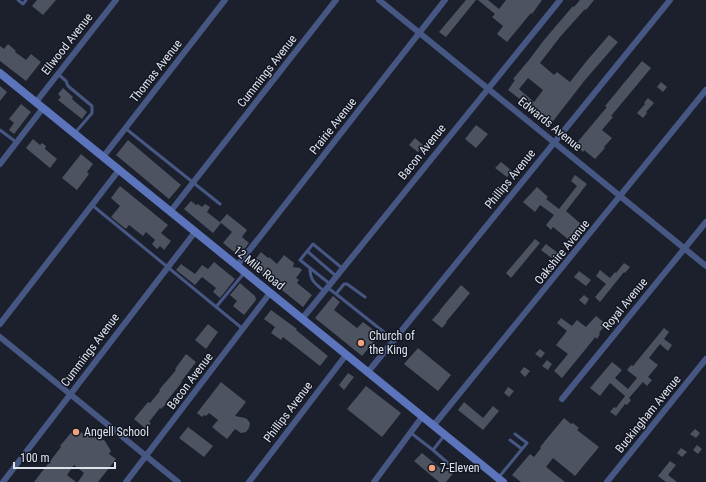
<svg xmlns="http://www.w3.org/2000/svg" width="706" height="482" font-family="'Roboto Condensed',sans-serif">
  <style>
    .building { fill: #4d5361; fill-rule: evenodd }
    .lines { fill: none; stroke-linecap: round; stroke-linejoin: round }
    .lane { stroke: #475783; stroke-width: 3 }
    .street { stroke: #475783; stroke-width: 6 }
    .secondary { stroke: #5c74bc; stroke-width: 8 }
    .poi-dot { fill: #f1a17c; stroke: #121622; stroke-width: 1.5 }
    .labels { text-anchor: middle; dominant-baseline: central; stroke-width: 3; stroke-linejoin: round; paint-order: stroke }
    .street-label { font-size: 12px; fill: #dfe3eb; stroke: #121622 }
    .poi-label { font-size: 12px; fill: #dfe3eb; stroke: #121622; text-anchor: start }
  </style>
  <rect width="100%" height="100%" fill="#1b202c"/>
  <!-- building -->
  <path class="building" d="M37,0H56L43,15L32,6Z
    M466,0H476L446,37L439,32Z
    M478,0H488L499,9L506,0H542L532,14L531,13L507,42L497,34L503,26L492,17L495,14Z
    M580,0H594L586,10L585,9L560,37L540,63L554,75L557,72L570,82L585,63L609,35L618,42L585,80L550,125L529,106L508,90L515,80L513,79L529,60L544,40L573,6L574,7ZM528,78L543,90L534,102L519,89Z
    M8,44L16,51L15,52L26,60L31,54L41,62L26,81L0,61V46L4,49Z
    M642,61L651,68L611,116L613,117L602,130L612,138L604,147L605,148L595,159L584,150L583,152L575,145L596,120L607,107L605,106Z
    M661,82L667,87L663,92L657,87Z
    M0,86L7,92L0,101Z
    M63,88L73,97L72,99L87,112L82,119L58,100L61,97L58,94Z
    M648,98L654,103L646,112L647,113L643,118L637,113L645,104L644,103Z
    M21,104L31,112L14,134L9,130L14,123L9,119Z
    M476,125L488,134L476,148L465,139Z
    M415,138L424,146L418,152L409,145Z
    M33,139L40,145L42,143L46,146L45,149L57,159L50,168L26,148Z
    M128,140L181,185L169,199L116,155Z
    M81,154L93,164L87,172L89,174L77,190L62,178Z
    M501,162L512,171L507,177L495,168Z
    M575,175L587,184L566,211L581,224L569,240L553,227L551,230L546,225L554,215L540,205L535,212L523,202L537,187L548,197L546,199L559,209L577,186L571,181Z
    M120,186L168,225L161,233L171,241L164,250L160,246L157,249L152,244L155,240L146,232L143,236L129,225L126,229L111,217L120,206L111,198Z
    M191,201L196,205L198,204L202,207L205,204L210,207L207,212L221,223L213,233L184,209Z
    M227,214L247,230L242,237L249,243L239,256L223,243L232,232L220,222Z
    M535,239L540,243L511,278L506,273Z
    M546,244L558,253L553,259L541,250Z
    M261,252L268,258L269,257L277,264L284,255L294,263L293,267L300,268L302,270L296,278L299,280L297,283L312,295L303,307L251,265Z
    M214,262L235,279L220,298L213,292L216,288L202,277L195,285L176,270L181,264L195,274L202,265L208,269Z
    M624,263L630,267L625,273L624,272L600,302L595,297L606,284L596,276L600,270L610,278L615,272L616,273Z
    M579,271L591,280L586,286L574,277Z
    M240,283L255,296L256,300L244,315L233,306L237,301L230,295Z
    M461,285L470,293L446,322H447L442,328L432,320L440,311V310Z
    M584,295L589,299L585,305L579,300Z
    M333,296L340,302L334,310L357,328L363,322L380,335L362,356L315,318Z
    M271,310L297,329L296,330L328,356L320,366L283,337L281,340L271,333L275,327L264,319Z
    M596,316L606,324L599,333L600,334L597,339L595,337L593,340L562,378L554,371L568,354L556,345L567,331L557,323L561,318L572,326L577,320L586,327Z
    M208,324L218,332L206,349L195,340Z
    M664,328L669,332L664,339L672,345L668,351L660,344L649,358L658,365L648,377L652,380L647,386L643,382L629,398L631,400L627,405L625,404L616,416L610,412L614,407L616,408L625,396L610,383L600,396L590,388L612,362L622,370L615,378L628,389L637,378L627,370L631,365L633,366Z
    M418,348L451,375L438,391L404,364Z
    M540,349L545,353L541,358L535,354Z
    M186,354L196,362L181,382H182L166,402L167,403L161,409L160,408L149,422L151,423L146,429L134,419L148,402L150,403L160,391L159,390L176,370L175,369Z
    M547,360L552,364L548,370L542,366Z
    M524,367L530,371L525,377L520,372Z
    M348,373L354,377L344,390L339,385Z
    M221,382L246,402L235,416L245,418L247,419L250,423L249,428L246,432L241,433L235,429L227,439L212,427L218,420L209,413L206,416L204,415L202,417L197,413Z
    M366,386L401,413L382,437L347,409Z
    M508,387L514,391L509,397L504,393Z
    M464,402L483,418L493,406L499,411L483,430L458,410Z
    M564,418L571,424L573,423L579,428L577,430L599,447L575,476L553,458L546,467L565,482H521L512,475L530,454L534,457L541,448L540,447Z
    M188,427L213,446L204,457L179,438Z
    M75,428L85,435L87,432L94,434L102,439L105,441L111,451L109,454L116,459L98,482H78L84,473L74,465L67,475L76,482H34L61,447L60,446Z
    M695,429L700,433L696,438L690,434Z
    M697,445L702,449L698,454L693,450Z
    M681,448L687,452L682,457L677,453Z
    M422,453L445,472L449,467L455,471L446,482H439L414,461Z
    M670,461L676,465L668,475L677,482H666L658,476Z"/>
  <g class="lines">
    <!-- lane -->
    <path class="lane" d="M18,0L23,4L26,0
      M58,74L66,81L68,86L92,106V113L75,133
      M125,128L220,204
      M0,130L16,142
      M92,205L243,329
      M307,251L336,276
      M310,268L330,284
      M328,288L336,294L394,340
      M324,291C315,283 310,281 310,268L300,260L313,244L342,268
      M336,294L344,284H347L365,297
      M216,307L245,272
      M411,433L433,450L444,436
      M510,440L522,449
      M433,450L449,464
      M499,477L527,443L515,434"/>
    <!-- street -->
    <path class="street" d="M379,0L706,266
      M36,102L116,0
      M103,157L225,0
      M0,164L43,108
      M170,212L336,0
      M237,266L445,0
      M302,319L560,0
      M0,324L119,170
      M0,337L178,482
      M368,372L670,0
      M562,399L706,222
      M433,426L706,90
      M3,482L195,232
      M126,482L270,293
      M249,482L346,355
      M374,482L422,417
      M607,482L706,359"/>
    <!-- secondary -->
    <path class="secondary" d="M0,73L503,482"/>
  </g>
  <!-- markers -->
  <g class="poi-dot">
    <circle cx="361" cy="343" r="4"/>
    <circle cx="76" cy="432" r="4"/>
    <circle cx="432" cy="468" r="4"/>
  </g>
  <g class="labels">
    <!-- street labels -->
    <g class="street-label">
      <text transform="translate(67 44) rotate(-52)">Ellwood Avenue</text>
      <text transform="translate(156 71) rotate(-52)">Thomas Avenue</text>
      <text transform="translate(267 71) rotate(-52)">Cummings Avenue</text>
      <text transform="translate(550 124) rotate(39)">Edwards Avenue</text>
      <text transform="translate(333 126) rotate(-52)">Prairie Avenue</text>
      <text transform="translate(422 152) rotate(-51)">Bacon Avenue</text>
      <text transform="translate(510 179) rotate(-51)">Phillips Avenue</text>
      <text transform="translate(562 252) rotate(-51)">Oakshire Avenue</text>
      <text transform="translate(259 268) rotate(39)">12 Mile Road</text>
      <text transform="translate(625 304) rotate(-51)">Royal Avenue</text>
      <text transform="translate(90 350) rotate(-53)">Cummings Avenue</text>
      <text transform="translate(190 381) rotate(-53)">Bacon Avenue</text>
      <text transform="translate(288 412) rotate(-53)">Phillips Avenue</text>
      <text transform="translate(648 414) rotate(-51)">Buckingham Avenue</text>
    </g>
    <!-- poi labels -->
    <g class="poi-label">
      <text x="369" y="336">Church of<tspan x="369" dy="14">the King</tspan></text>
      <text x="84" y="432">Angell School</text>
      <text x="440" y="468">7-Eleven</text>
    </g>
  </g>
  <!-- scale -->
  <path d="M14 462v6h101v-6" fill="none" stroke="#dfe3eb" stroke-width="2"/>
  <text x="20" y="462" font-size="12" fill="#dfe3eb" stroke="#121622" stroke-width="3" paint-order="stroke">100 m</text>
</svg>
